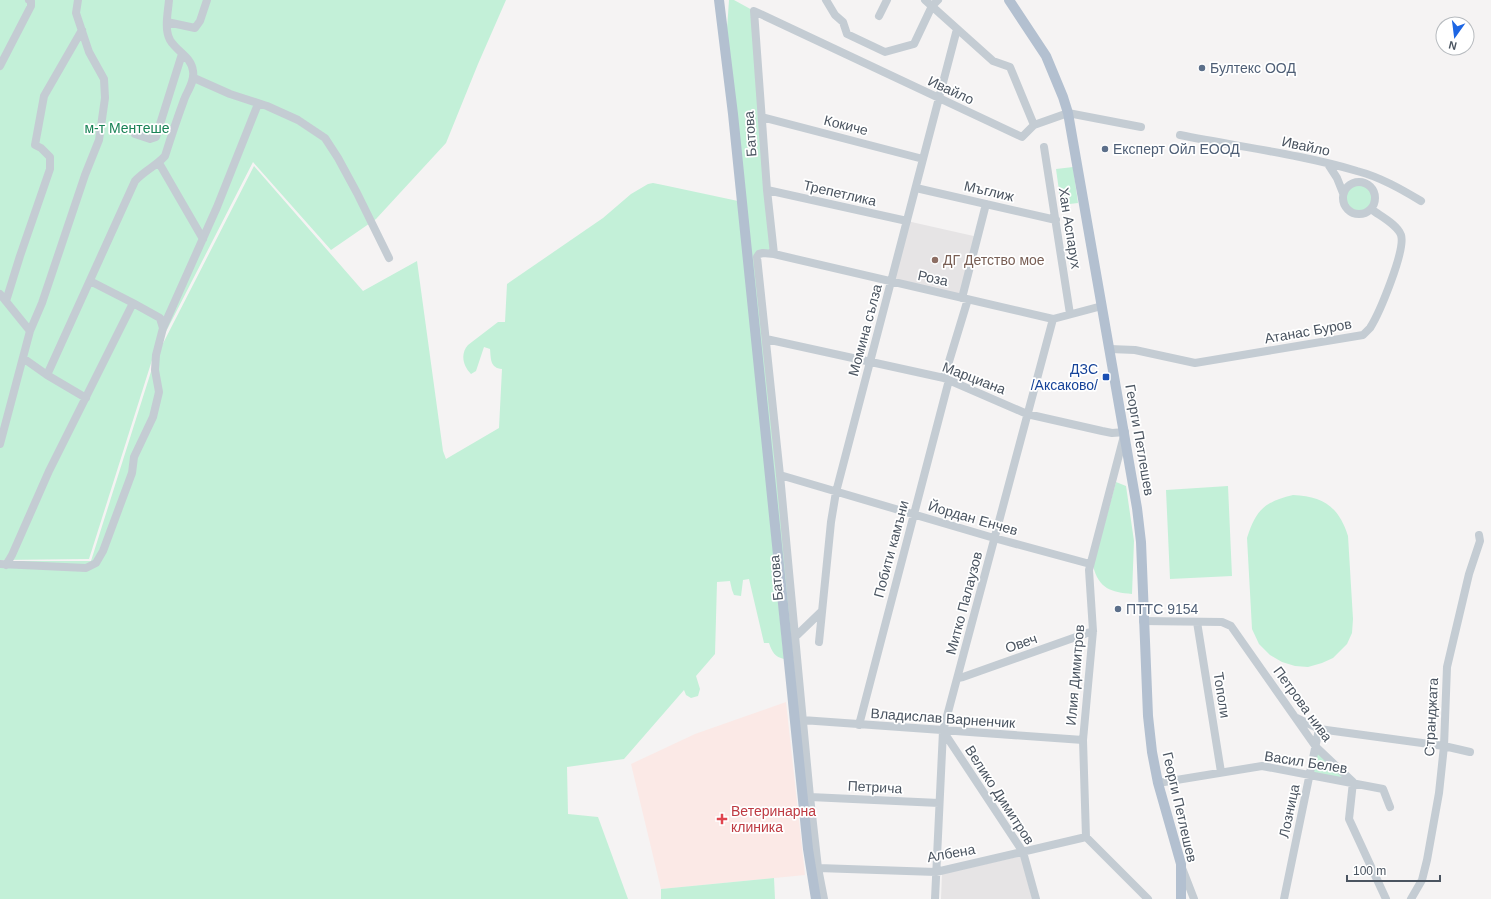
<svg xmlns="http://www.w3.org/2000/svg" width="1491" height="899" font-family="Helvetica,sans-serif">
  <style>
    .education { fill: #e6e4e5 }
    .medical { fill: #fbe9e6 }
    .green { fill: #c3f0d8 }
    .lines { fill: none; stroke-linecap: round; stroke-linejoin: round }
    .minor { stroke: #c4ccd3; stroke-width: 8 }
    .major { stroke: #b3c0d0; stroke-width: 10 }
    .service-dot { fill: #5c6f8a; stroke: #fff; stroke-width: 1.5 }
    .education-dot { fill: #8d6e63; stroke: #fff; stroke-width: 1.5 }
    .transit-dot { fill: #1a4fb4; stroke: #fff; stroke-width: 1.5 }
    .health-dot { fill: #e0444e; stroke: #fff; stroke-width: 1.5 }
    .labels { text-anchor: middle; dominant-baseline: central; stroke-width: 3.5; stroke-linejoin: round; paint-order: stroke }
    .service-label { font-size: 14px; fill: #4e5e75; stroke: #fff; text-anchor: start }
    .street-label { font-size: 14px; fill: #4a5460; stroke: #fff }
    .park-label { font-size: 14px; fill: #198356; stroke: #fff }
    .education-label { font-size: 14px; fill: #785e54; stroke: #fff; text-anchor: start }
    .transit-label { font-size: 14px; fill: #164399; stroke: #fff; text-anchor: end }
    .health-label { font-size: 14px; fill: #be3a42; stroke: #fff; text-anchor: start }
  </style>
  <rect width="100%" height="100%" fill="#f5f3f3"/>
  <!-- education -->
  <path class="education" d="M907,221L978,237L962,298L891,283Z
    M1021,856L1032,899H941L942,874Z"/>
  <!-- medical -->
  <path class="medical" d="M786,702L805,875L661,889L631,764L695,734Z"/>
  <!-- green -->
  <path class="green" d="M0,0H506L478,64L446,143L376,219L331,250L253,162L153,357L89,559L0,560Z
    M729,0H734L754,11L774,254H759L811,859L727,29Z
    M254,166L363,291L417,261L443,451L446,459L499,428L502,369C490,368 491,359 490,349L484,347L476,371L471,374C463,366 460,354 468,345L498,322H505L507,284L603,218L631,194L648,184L653,183L663,185L738,201L784,659C775,657 772,652 769,643H764L749,579L743,580L741,596L734,595L732,590L730,581L717,582L715,654L696,676L700,689L698,696L691,698L686,695L684,690L624,759L567,767L568,814L598,817L628,899H0V561H91L155,359Z
    M1073,167L1078,203L1061,205L1056,169Z
    M1343 198a16 16 0 1 1 32 0a16 16 0 1 1-32 0Z
    M1116,482L1126,486L1134,541L1132,594C1111,592 1099,589 1093,566Z
    M1228,486L1232,576L1170,579L1166,490Z
    M1293,495C1323,496 1339,507 1348,536L1353,619L1352,633L1347,644L1333,658L1322,663L1308,667L1295,666L1282,662L1270,655L1259,644L1252,629L1247,538C1256,510 1264,502 1293,495Z
    M1316,747L1353,782L1310,775Z
    M774,878L775,899H661V889Z"/>
  <g class="lines">
    <!-- minor -->
    <path class="minor" d="M826,0L835,15L843,22L847,34L885,52L914,44L932,6L938,0
      M925,0L993,61L1010,67L1034,125
      M879,16L887,0
      M167,22L195,28L200,21L207,0
      M0,66L31,6V1L29,0
      M194,78L230,94L267,106L298,120L325,138L338,158L357,193L389,258
      M762,117L923,159
      M135,134L150,139L156,137L182,54
      M1180,135C1239,147 1300,154 1357,171C1380,177 1401,189 1421,201
      M1044,147L1070,314
      M159,163L203,239
      M1328,164L1337,178L1343,193
      M1343 198a16 16 0 1 1 32 0a16 16 0 1 1-32 0Z
      M916,188L1056,220
      M767,190L907,221
      M774,254L767,190L754,11L1022,137L1034,125L1068,113L1141,127
      M90,281L133,303L160,318L163,328
      M0,294L30,331L0,444
      M962,298L986,204
      M6,301L20,256L50,169V157L41,148L35,145L44,96L82,30
      M30,331L42,303L85,175L99,140L105,98L104,79L89,52L76,13L78,0
      M766,339L944,378L1027,414L1102,431L1112,433L1125,432L1089,570L1093,631L1083,740L1086,837L1148,899
      M1110,349L1135,350L1195,363L1363,335C1365,333 1368,330 1370,328C1379,314 1406,250 1401,235C1397,224 1380,216 1371,209
      M23,358L47,375L86,398
      M47,375L135,181C144,171 156,166 165,156C171,137 177,119 184,100C187,91 195,82 193,71C191,56 177,52 170,40C164,29 168,12 169,0
      M944,378L968,299
      M780,475L994,538L1090,564
      M0,564L86,568L96,563L103,551L132,473L134,457L153,417L159,392L155,370L156,355L163,328L217,207L258,104
      M6,565L12,555L49,471L133,303
      M1143,621L1222,622L1231,626L1316,747L1353,782L1349,819L1386,899
      M1197,622L1221,772
      M794,638L821,612
      M819,642L831,522L836,492L957,29
      M958,678L963,677L1093,631
      M1297,718L1319,729L1444,746L1470,752
      M802,720L1083,740
      M859,725L949,380
      M943,731L1023,852L1036,899
      M1158,783L1262,766L1383,789L1390,807
      M810,797L939,803
      M818,868L936,872L1086,837
      M1182,868L1194,899
      M824,899L818,868L810,797L780,475L757,257L759,254L763,253L774,254L1053,319L1102,306
      M935,899L943,731L1053,319
      M1284,899L1319,729
      M1411,899L1422,880L1427,860L1439,793L1444,746L1447,667L1469,574L1480,541L1479,535"/>
    <!-- major -->
    <path class="major" d="M719,0L733,114L808,849L816,899
      M1009,0L1046,56L1063,97L1068,113L1137,508L1141,542L1148,716L1152,752L1158,783L1181,864V899"/>
  </g>
  <!-- markers -->
  <g class="service-dot">
    <circle cx="1202" cy="68" r="4"/>
    <circle cx="1105" cy="149" r="4"/>
    <circle cx="1118" cy="609" r="4"/>
  </g>
  <circle class="education-dot" cx="935" cy="260" r="4"/>
  <rect class="transit-dot" x="1102" y="373" width="8" height="8" rx="2"/>
  <path class="health-dot" d="M720 813h4v4h4v4h-4v4h-4v-4h-4v-4h4z"/>
  <g class="labels">
    <!-- service labels -->
    <g class="service-label">
      <text x="1210" y="68">Бултекс ООД</text>
      <text x="1113" y="149">Експерт Ойл ЕООД</text>
      <text x="1126" y="609">ПТТС 9154</text>
    </g>
    <!-- street labels -->
    <g class="street-label">
      <text transform="translate(951 90) rotate(25)">Ивайло</text>
      <text transform="translate(846 125) rotate(14)">Кокиче</text>
      <text transform="translate(750 134) rotate(-94)">Батова</text>
      <text transform="translate(1306 146) rotate(12)">Ивайло</text>
      <text transform="translate(989 191) rotate(13)">Мъглиж</text>
      <text transform="translate(840 193) rotate(13)">Трепетлика</text>
      <text transform="translate(1070 228) rotate(81)">Хан Аспарух</text>
      <text transform="translate(933 278) rotate(12)">Роза</text>
      <text transform="translate(865 330) rotate(-75)">Момина сълза</text>
      <text transform="translate(1308 331) rotate(-10)">Атанас Буров</text>
      <text transform="translate(974 378) rotate(21)">Марциана</text>
      <text transform="translate(1140 440) rotate(80)">Георги Петлешев</text>
      <text transform="translate(973 518) rotate(16)">Йордан Енчев</text>
      <text transform="translate(891 549) rotate(-75)">Побити камъни</text>
      <text transform="translate(776 578) rotate(-95)">Батова</text>
      <text transform="translate(964 603) rotate(-75)">Митко Палаузов</text>
      <text transform="translate(1021 643) rotate(-19)">Овеч</text>
      <text transform="translate(1075 675) rotate(-85)">Илия Димитров</text>
      <text transform="translate(1222 695) rotate(81)">Тополи</text>
      <text transform="translate(1303 704) rotate(54)">Петрова нива</text>
      <text transform="translate(1431 717) rotate(-87)">Странджата</text>
      <text transform="translate(943 718) rotate(4)">Владислав Варненчик</text>
      <text transform="translate(1306 762) rotate(9)">Васил Белев</text>
      <text transform="translate(875 787) rotate(3)">Петрича</text>
      <text transform="translate(1000 795) rotate(57)">Велико Димитров</text>
      <text transform="translate(1180 807) rotate(77)">Георги Петлешев</text>
      <text transform="translate(1289 811) rotate(-78)">Лозница</text>
      <text transform="translate(951 853) rotate(-10)">Албена</text>
    </g>
    <!-- park labels -->
    <g class="park-label">
      <text x="127" y="128">м-т Ментeше</text>
    </g>
    <!-- education labels -->
    <g class="education-label">
      <text x="943" y="260">ДГ Детство мое</text>
    </g>
    <!-- transit labels -->
    <g class="transit-label">
      <text x="1098" y="369">ДЗС<tspan x="1098" dy="16">/Аксаково/</tspan></text>
    </g>
    <!-- health labels -->
    <g class="health-label">
      <text x="731" y="811">Ветеринарна<tspan x="731" dy="16">клиника</tspan></text>
    </g>
  </g>
  <!-- north arrow -->
  <g transform="translate(1455 36) rotate(194)"><circle r="19" fill="#ffffff" stroke="#b7bbbf"/>
  <path d="M0-3L7 15L0 10L-7 15Z" fill="#1d66e4"/>
  <text y="-6" font-size="11" font-weight="bold" text-anchor="middle" fill="#4a5460">N</text>
  </g>
  <!-- scale -->
  <path d="M1347 875v6h93v-6" fill="none" stroke="#4a5460" stroke-width="2"/>
  <text x="1353" y="875" font-size="12" fill="#4a5460" stroke="#ffffff" stroke-width="3" paint-order="stroke">100 m</text>
</svg>
